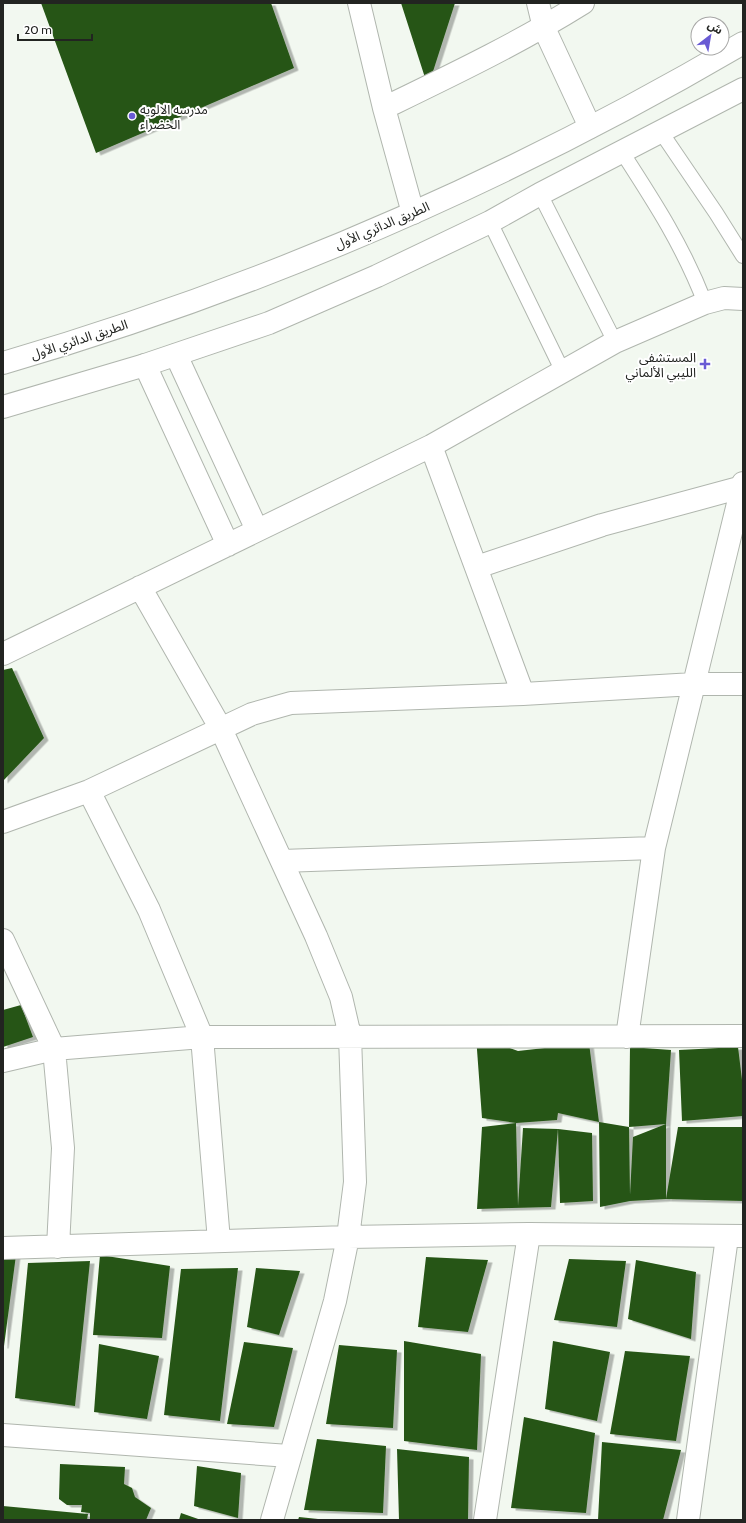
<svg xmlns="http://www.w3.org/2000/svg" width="746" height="1523" font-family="Cabin,'Noto Sans Arabic',sans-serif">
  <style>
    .building { fill: #265515; filter: url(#shadow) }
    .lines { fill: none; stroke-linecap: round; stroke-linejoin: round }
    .lane-casing { stroke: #b0b6ae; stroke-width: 16 }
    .street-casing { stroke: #b0b6ae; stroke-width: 24 }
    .primary-casing { stroke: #b0b6ae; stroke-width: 24 }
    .lane { stroke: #fff; stroke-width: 14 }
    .street { stroke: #fff; stroke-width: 22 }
    .primary { stroke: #fff; stroke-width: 22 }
    .poi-dot { fill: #695bd4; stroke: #fff; stroke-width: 1.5 }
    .labels { text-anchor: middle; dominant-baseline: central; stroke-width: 4; stroke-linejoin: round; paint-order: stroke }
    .poi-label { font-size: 13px; fill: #222421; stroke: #fff; text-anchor: start }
    .street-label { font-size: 13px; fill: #222421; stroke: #fff }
  </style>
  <defs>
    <filter id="shadow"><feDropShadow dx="4.5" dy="2.5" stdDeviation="0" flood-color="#0004"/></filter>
  </defs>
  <rect width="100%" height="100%" fill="#f2f8f0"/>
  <!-- building -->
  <path class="building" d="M41,3H271L294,68L96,153Z
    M401,3H455L428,87Z
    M12,668L44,738L3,781V670Z
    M21,1005L33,1037L3,1047V1010Z
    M476,1036L518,1051L589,1043L599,1122L558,1113L557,1120L516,1123L482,1118Z
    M630,1047L671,1050L666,1124L629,1127Z
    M738,1047L743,1088V1116L682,1121L679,1050Z
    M599,1122L629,1127L630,1195L633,1137L666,1124V1199L678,1127H743V1201L666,1199L630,1201L600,1207Z
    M516,1123L518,1206L523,1128L558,1129L592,1133L593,1201L560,1203L558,1129L551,1207L477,1209L482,1127Z
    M16,1255L4,1346H3V1256Z
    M100,1255L170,1266L162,1338L93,1335Z
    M426,1257L488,1260L468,1332L418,1327Z
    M569,1259L626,1261L617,1327L554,1320Z
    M636,1260L696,1272L691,1339L628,1319Z
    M90,1261L75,1406L15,1398L28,1263Z
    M238,1268L220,1421L164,1415L181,1269Z
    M256,1268L300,1271L279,1335L247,1327Z
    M404,1341L481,1354L477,1450L404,1441Z
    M553,1341L610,1352L597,1421L545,1409Z
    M244,1342L293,1348L274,1427L227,1424Z
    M99,1344L159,1356L147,1419L94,1412Z
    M339,1345L397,1350L393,1428L326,1424Z
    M625,1351L690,1356L676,1441L610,1434Z
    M524,1417L595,1433L586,1513L511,1508Z
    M317,1439L386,1446L383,1513L304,1510Z
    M602,1442L681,1450L663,1520H598Z
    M397,1449L469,1457L468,1520H399Z
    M60,1464L125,1467L124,1484L132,1488L135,1497L151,1508L146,1520H90V1513L81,1512L82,1505H67L59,1499Z
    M197,1466L241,1473L238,1518L194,1506Z
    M3,1506L88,1514L87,1520H3Z
    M181,1513L201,1520H179Z
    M299,1517L318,1519V1520H298Z"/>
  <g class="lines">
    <!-- lane casing -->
    <g class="lane-casing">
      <path id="lane" d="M661,132L716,213L743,256
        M622,152C655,203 683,246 705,303
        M540,194L615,342
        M490,222L563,372"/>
    </g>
    <!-- street casing -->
    <g class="street-casing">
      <path id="street" d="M359,3L384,108L413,213
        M538,3L544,28L590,127
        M384,108C452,75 519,43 583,3
        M176,355L257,530
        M145,365L228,545
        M431,446L523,694
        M477,567L602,525L742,487
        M140,587L221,729L316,936L341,997L350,1036L355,1182L348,1237L335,1301L272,1520
        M3,654L431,446L615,342L705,303L724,298L743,299
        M89,791L149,910L202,1037L219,1241
        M3,822L89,791L252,714L291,703L523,694L694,684H743
        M282,861L654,848
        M3,940L54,1049L63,1148L58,1247
        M627,1037L654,848L743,483
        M3,1061L54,1049L202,1037L743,1036
        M3,1248L348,1237L529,1234L743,1236
        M3,1435L289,1456
        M485,1520L529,1234
        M688,1520L727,1237"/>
    </g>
    <!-- primary casing -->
    <g class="primary-casing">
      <path id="primary" d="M3,363C261,288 511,179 743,43
        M3,407L145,365L269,323L377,276L490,222L540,194L743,89"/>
    </g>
    <!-- lane -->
    <use href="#lane" class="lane"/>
    <!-- street -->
    <use href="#street" class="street"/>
    <!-- primary -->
    <use href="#primary" class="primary"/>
  </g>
  <!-- markers -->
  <g class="poi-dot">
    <circle cx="132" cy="116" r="4"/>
    <path d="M703 358h4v4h4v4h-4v4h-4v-4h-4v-4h4z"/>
  </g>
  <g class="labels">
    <!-- poi labels -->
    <g class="poi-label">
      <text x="140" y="109">مدرسه الالويه<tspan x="140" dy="15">الخضراء</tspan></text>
      <text x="696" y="357" text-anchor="end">المستشفى<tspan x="696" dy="15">الليبي الألماني</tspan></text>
    </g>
    <!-- street labels -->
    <g class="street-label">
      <text transform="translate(382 225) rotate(-23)">الطريق الدائري الأول</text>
      <text transform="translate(79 339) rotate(-18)">الطريق الدائري الأول</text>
    </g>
  </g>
  <!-- border -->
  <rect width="746" height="1523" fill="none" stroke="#222421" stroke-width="8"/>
  <!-- north arrow -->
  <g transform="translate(710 36) rotate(31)"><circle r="19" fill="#ffffff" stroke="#a7a7a6"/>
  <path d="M0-3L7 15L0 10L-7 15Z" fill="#695bd4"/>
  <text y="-6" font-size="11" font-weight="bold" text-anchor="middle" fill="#222421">ش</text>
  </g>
  <!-- scale -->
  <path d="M18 34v6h74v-6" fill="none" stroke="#222421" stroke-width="2"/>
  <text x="24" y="34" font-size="12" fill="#222421" stroke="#ffffff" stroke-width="3" paint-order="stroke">20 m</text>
</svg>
